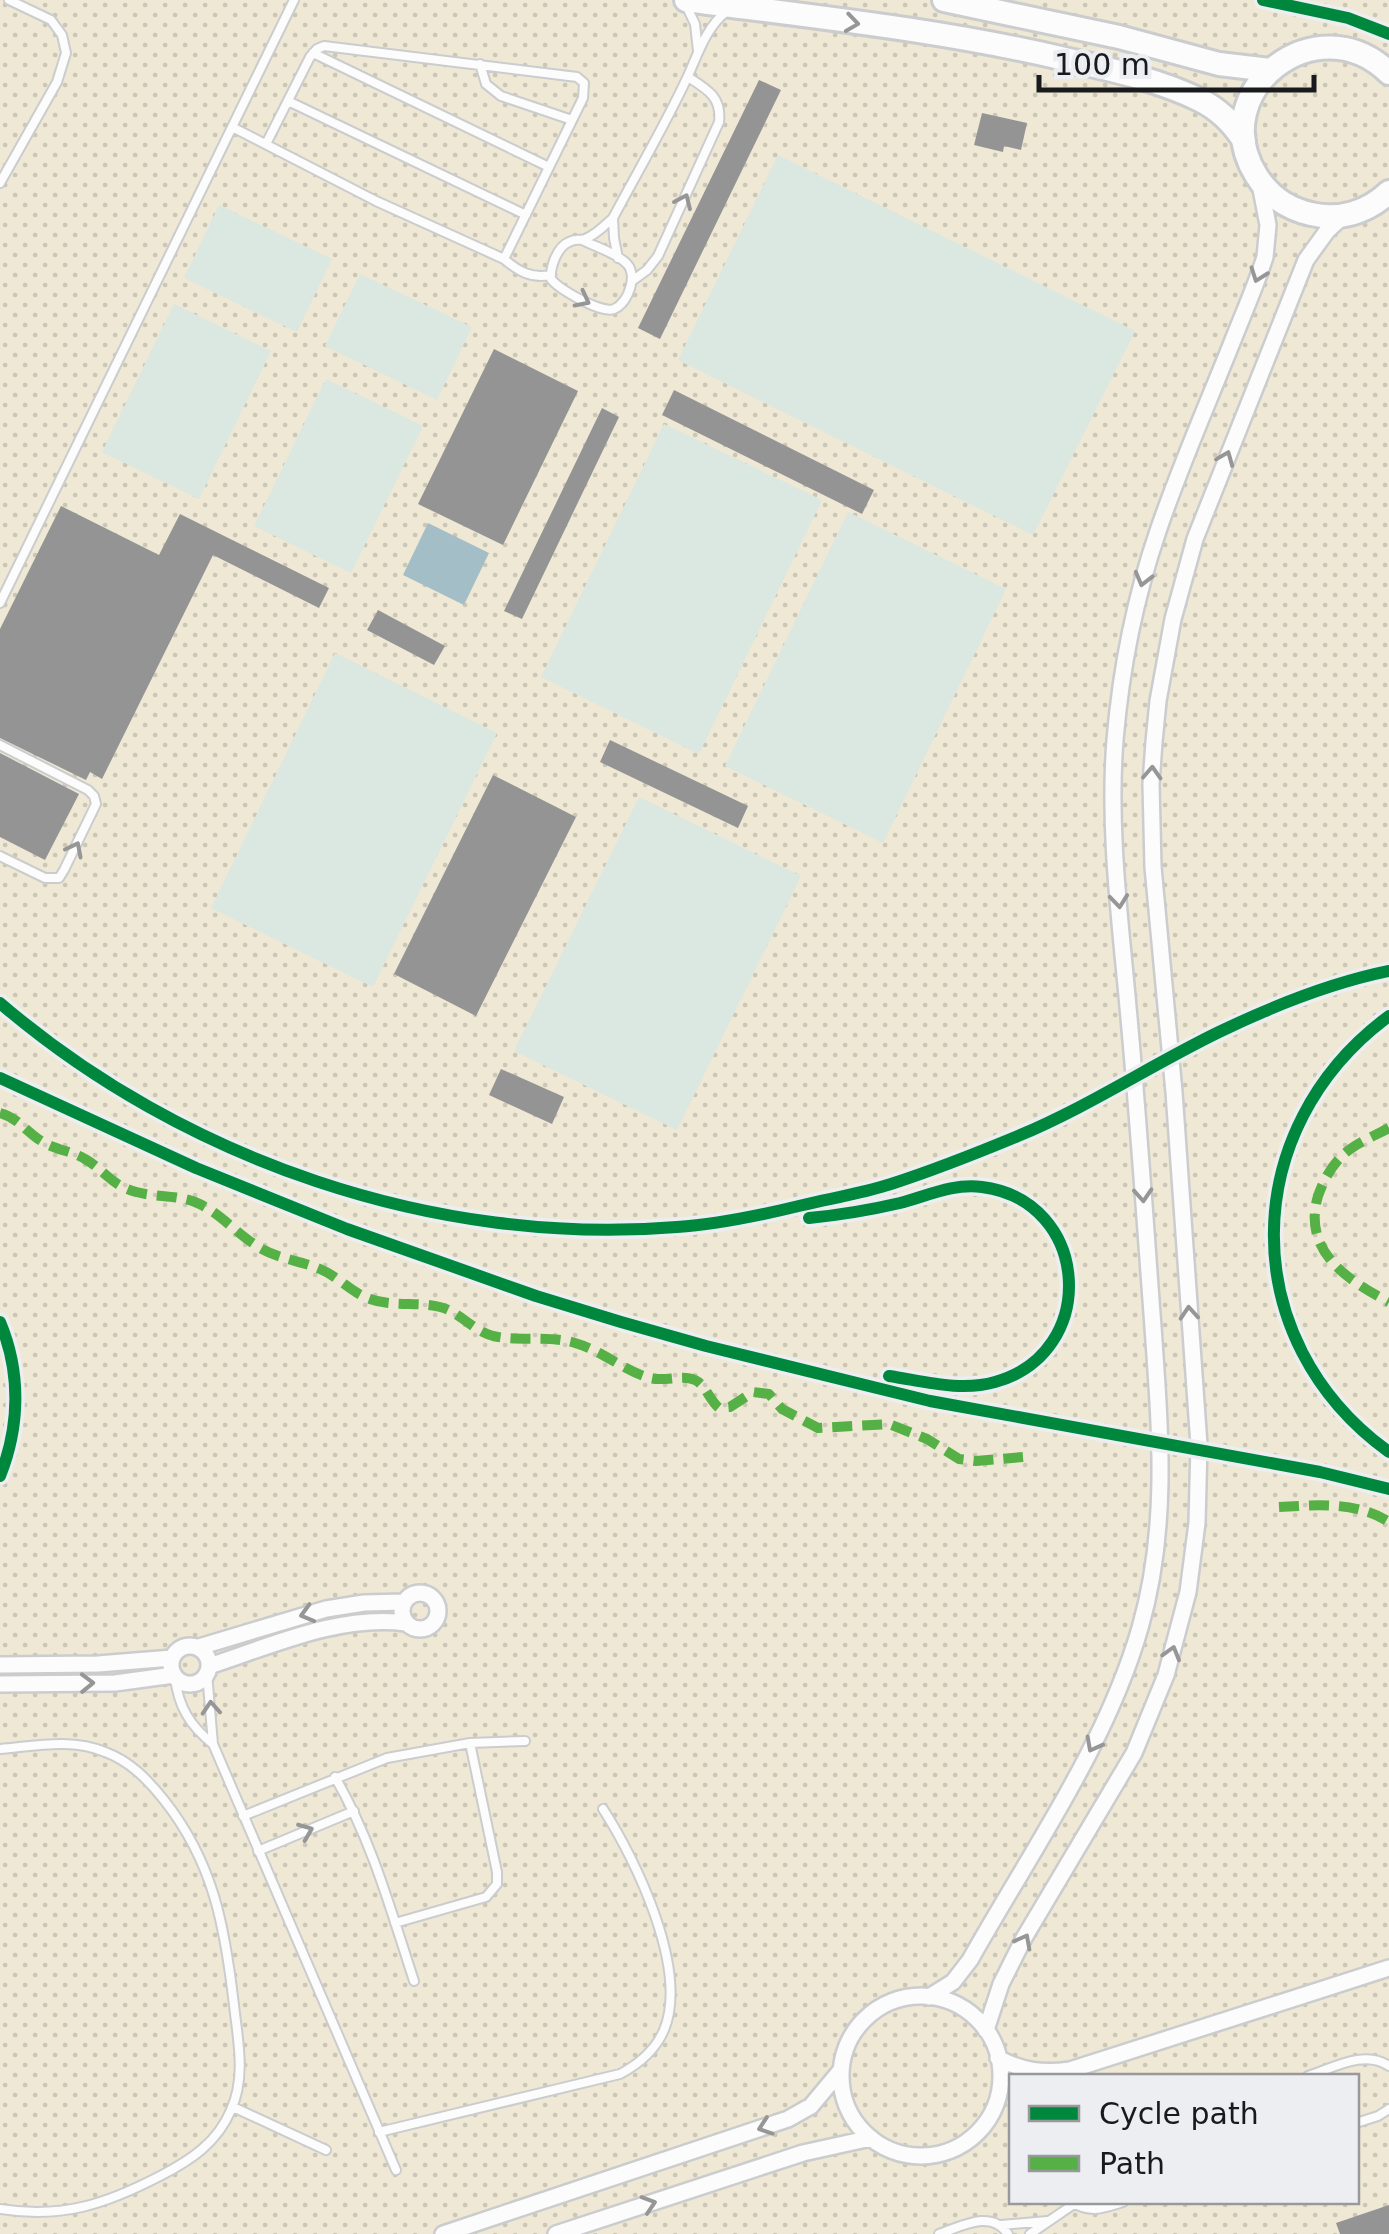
<svg xmlns="http://www.w3.org/2000/svg" width="1389" height="2234" font-family="'DejaVu Sans',sans-serif">
  <style>
    .sand { fill: url(#sand-dots); fill-rule: evenodd }
    .green { fill: #dbe7e1 }
    .water { fill: #a3bec7 }
    .building { fill: #949494 }
    .lines { fill: none; stroke-linecap: round; stroke-linejoin: round }
    .service-casing { stroke: #cbcccd; stroke-width: 12 }
    .minor-casing { stroke: #cbcccd; stroke-width: 20 }
    .secondary-casing { stroke: #cbcccd; stroke-width: 28 }
    .service { stroke: #fcfcfd; stroke-width: 8 }
    .minor { stroke: #fcfcfd; stroke-width: 15 }
    .secondary { stroke: #fcfcfd; stroke-width: 22 }
    .quiet { stroke: #55b145; stroke-width: 10; stroke-dasharray: 20 10; stroke-linecap: butt }
    .cycleway-casing { stroke: #eceef1; stroke-width: 19 }
    .cycleway { stroke: #00873e; stroke-width: 12 }
    .oneway { stroke: #969697 }
  </style>
  <defs>
    <pattern id="sand-dots" width="8" height="8" patternUnits="userSpaceOnUse" patternTransform="scale(2.5)"><rect width="8" height="8" fill="#eee8d5"/><path d="M2 2h.1M6 6h.1" fill="none" stroke="#ccc6b6" stroke-width="1.8" stroke-linecap="round"/></pattern>
  </defs>
  <rect width="100%" height="100%" fill="#edeef0"/>
  <!-- sand -->
  <path class="sand" d="M0,0H1389V2234H0ZM1012,2076H1356V2202H1012Z"/>
  <!-- green -->
  <path class="green" d="M778,155L1135,331L1033,535L678,360Z
    M219,205L332,259L297,332L184,278Z
    M360,274L472,327L437,400L325,346Z
    M174,304L271,351L199,499L102,452Z
    M326,379L423,426L351,573L254,526Z
    M664,424L822,500L699,754L541,677Z
    M848,512L1006,589L883,843L725,766Z
    M335,653L497,733L373,987L211,908Z
    M639,797L801,876L677,1130L514,1051Z"/>
  <!-- water -->
  <path class="water" d="M428,523L489,553L464,605L403,575Z"/>
  <!-- building -->
  <path class="building" d="M759,80L781,90L660,339L638,328Z
    M982,113L1027,123L1021,150L1004,146L1003,152L974,145Z
    M494,349L578,391L503,545L418,504Z
    M674,390L874,490L862,514L662,415Z
    M602,408L619,417L522,619L504,611Z
    M61,506L159,555L180,514L329,588L319,608L213,555L102,779L90,772L86,780L0,738V629Z
    M378,610L445,646L434,665L367,630Z
    M610,740L748,806L738,828L600,762Z
    M0,753L79,794L45,860L0,837Z
    M493,775L576,817L476,1016L394,974Z
    M501,1069L564,1097L552,1124L489,1095Z
    M1389,2205V2234H1340L1336,2223Z"/>
  <g class="lines">
    <!-- service casing -->
    <g class="service-casing">
      <path id="service" d="M685,3L695,24L698,51
        M313,53L549,167
        M480,64L486,84L501,96L572,120
        M288,101L526,215
        M232,127L376,201L504,259C518,271 531,279 550,275
        M266,144L310,57L317,49L324,46L577,77L584,83L583,98L504,259
        M0,183L57,82L66,53L62,35L51,20L9,0
        M613,218L614,238L618,258
        M582,240C596,247 614,252 625,262C639,273 629,303 614,309C601,314 559,289 551,279C550,267 557,247 569,242C576,238 578,241 585,239C596,235 605,225 613,218C638,171 665,125 687,78C698,54 706,27 727,11
        M632,281L647,270L658,256L719,122C722,97 707,89 688,77
        M0,603L294,0
        M0,745L88,790L94,796L96,804L64,870L59,878H45L0,856
        M207,1673L213,1744L396,2170
        M175,1677C178,1706 190,1726 213,1744
        M0,1749C35,1746 72,1738 105,1752C130,1761 148,1780 164,1800C214,1863 225,1928 234,2005C238,2041 246,2077 231,2110C217,2143 191,2160 160,2176C106,2204 62,2219 0,2209
        M335,1777C372,1841 391,1911 414,1981
        M243,1816L387,1758L470,1743L525,1741
        M258,1851L354,1811
        M395,1923L486,1897L497,1884V1872L470,1743
        M1308,2076C1333,2068 1365,2049 1389,2066
        M233,2107L326,2150
        M1356,2123L1378,2116L1389,2109
        M379,2132L620,2074C639,2064 655,2051 664,2030C689,1970 636,1860 603,1809
        M1072,2202C1090,2214 1104,2208 1123,2202
        M1001,2225L1047,2221
        M939,2234C962,2226 991,2209 1008,2234
        M1030,2234L1074,2204"/>
    </g>
    <!-- minor casing -->
    <g class="minor-casing">
      <path id="minor" d="M402 1611a18 18 0 1 1 36 0a18 18 0 1 1-36 0Z
        M171 1665a19 19 0 1 1 38 0a19 19 0 1 1-38 0Z
        M199,1647L326,1609L364,1603L404,1602
        M0,1665L98,1664L172,1658
        M209,1666C271,1646 340,1614 406,1623
        M0,1684L115,1683L174,1675
        M841 2076a80 80 0 1 1 160 0a80 80 0 1 1-160 0Z
        M929,1997L953,1982L970,1960C1030,1853 1106,1746 1140,1628C1169,1528 1160,1428 1153,1327C1145,1220 1138,1113 1128,1007C1120,918 1108,829 1115,740C1121,669 1135,598 1158,531C1180,466 1208,403 1233,340C1244,312 1256,285 1265,257L1268,225L1260,184
        M986,2030L1001,1984L1024,1938L1134,1753L1166,1675L1188,1592L1197,1523L1199,1445L1174,1092L1153,867L1151,784L1154,742L1158,701L1173,619L1195,539L1306,260L1327,231L1343,216
        M998,2058C1022,2071 1043,2074 1070,2070L1389,1968
        M443,2234L788,2119L811,2106L841,2070
        M556,2234L803,2153L871,2138"/>
    </g>
    <!-- secondary casing -->
    <g class="secondary-casing">
      <path id="secondary" d="M686,0C814,17 944,30 1069,60C1113,70 1159,80 1200,100C1218,109 1233,123 1244,141
        M944,0L1119,37L1219,64L1270,70
        M1389,73C1318,3 1204,90 1256,175C1269,196 1288,209 1311,214C1340,221 1368,212 1389,192"/>
    </g>
    <!-- service -->
    <use href="#service" class="service"/>
    <!-- minor -->
    <use href="#minor" class="minor"/>
    <!-- secondary -->
    <use href="#secondary" class="secondary"/>
    <!-- quiet -->
    <path class="quiet" d="M0,1113C19,1118 27,1133 43,1142C56,1150 72,1151 85,1159C98,1166 108,1179 121,1186C144,1199 171,1193 195,1202C218,1211 236,1233 257,1246C277,1259 299,1260 320,1269C337,1276 349,1290 365,1297C389,1308 416,1301 440,1307C460,1312 473,1331 493,1336C520,1342 548,1335 575,1343C603,1351 624,1371 650,1378C665,1382 682,1374 695,1380C706,1385 709,1400 719,1408L730,1407L753,1392L769,1394L782,1409L818,1428L889,1424L927,1439L959,1459L976,1461L1023,1457
      M1389,1128C1374,1136 1354,1144 1342,1156C1331,1166 1323,1182 1318,1196C1302,1251 1347,1280 1389,1302
      M1279,1507C1317,1505 1356,1501 1389,1522"/>
    <!-- cycleway casing -->
    <g class="cycleway-casing">
      <path id="cycleway" d="M1263,0L1348,18L1389,34
        M0,1003C183,1160 436,1247 677,1227C720,1224 762,1215 803,1205C833,1198 863,1193 891,1184C934,1170 977,1153 1018,1136C1088,1107 1151,1065 1219,1032C1273,1006 1330,983 1389,971
        M1389,1016C1237,1128 1234,1340 1389,1452
        M0,1078L196,1168L347,1229L536,1296L621,1322L706,1346L930,1401L1320,1472L1389,1489
        M809,1218C840,1215 870,1210 900,1203C927,1196 953,1183 982,1187C1091,1201 1100,1353 995,1382C961,1392 923,1381 889,1376
        M0,1322C21,1372 20,1426 0,1476"/>
    </g>
    <!-- cycleway -->
    <use href="#cycleway" class="cycleway"/>
  </g>
  <!-- one-way arrows -->
  <defs><path id="oneway-chevron" d="M-2-3.5L2.5 0L-2 3.5" fill="none" stroke-width="1.6" stroke-linecap="round" stroke-linejoin="round" transform="scale(2.5)"/></defs>
  <g class="oneway">
    <use href="#oneway-chevron" transform="translate(852 23) rotate(8)"/>
    <use href="#oneway-chevron" transform="translate(684 201) rotate(-66)"/>
    <use href="#oneway-chevron" transform="translate(1258 275) rotate(110)"/>
    <use href="#oneway-chevron" transform="translate(583 300) rotate(27)"/>
    <use href="#oneway-chevron" transform="translate(1226 458) rotate(-68)"/>
    <use href="#oneway-chevron" transform="translate(1143 579) rotate(105)"/>
    <use href="#oneway-chevron" transform="translate(1152 773) rotate(-87)"/>
    <use href="#oneway-chevron" transform="translate(75 849) rotate(-63)"/>
    <use href="#oneway-chevron" transform="translate(1119 901) rotate(84)"/>
    <use href="#oneway-chevron" transform="translate(1143 1195) rotate(86)"/>
    <use href="#oneway-chevron" transform="translate(1189 1313) rotate(-94)"/>
    <use href="#oneway-chevron" transform="translate(307 1614) rotate(164)"/>
    <use href="#oneway-chevron" transform="translate(1172 1653) rotate(-74)"/>
    <use href="#oneway-chevron" transform="translate(87 1683) rotate(-1)"/>
    <use href="#oneway-chevron" transform="translate(211 1708) rotate(-94)"/>
    <use href="#oneway-chevron" transform="translate(1093 1745) rotate(118)"/>
    <use href="#oneway-chevron" transform="translate(306 1831) rotate(-22)"/>
    <use href="#oneway-chevron" transform="translate(1024 1941) rotate(-62)"/>
    <use href="#oneway-chevron" transform="translate(765 2127) rotate(161)"/>
    <use href="#oneway-chevron" transform="translate(649 2204) rotate(-18)"/>
  </g>
  <!-- legend -->
  <rect x="1009" y="2074" width="350" height="130" fill="#eceef1" stroke="#98999b" stroke-width="2.5"/>
  <rect x="1029" y="2106" width="50" height="15" fill="#00873e" stroke="#98999b" stroke-width="2.5"/>
  <text x="1099" y="2124" font-size="30" fill="#191a1b">Cycle path</text>
  <rect x="1029" y="2156" width="50" height="15" fill="#55b145" stroke="#98999b" stroke-width="2.5"/>
  <text x="1099" y="2174" font-size="30" fill="#191a1b">Path</text>
  <!-- scale -->
  <path d="M1039 75v15h275v-15" fill="none" stroke="#191a1b" stroke-width="5"/>
  <text x="1054" y="75" font-size="30" fill="#191a1b" stroke="#eceef1" stroke-width="8" paint-order="stroke">100 m</text>
</svg>
